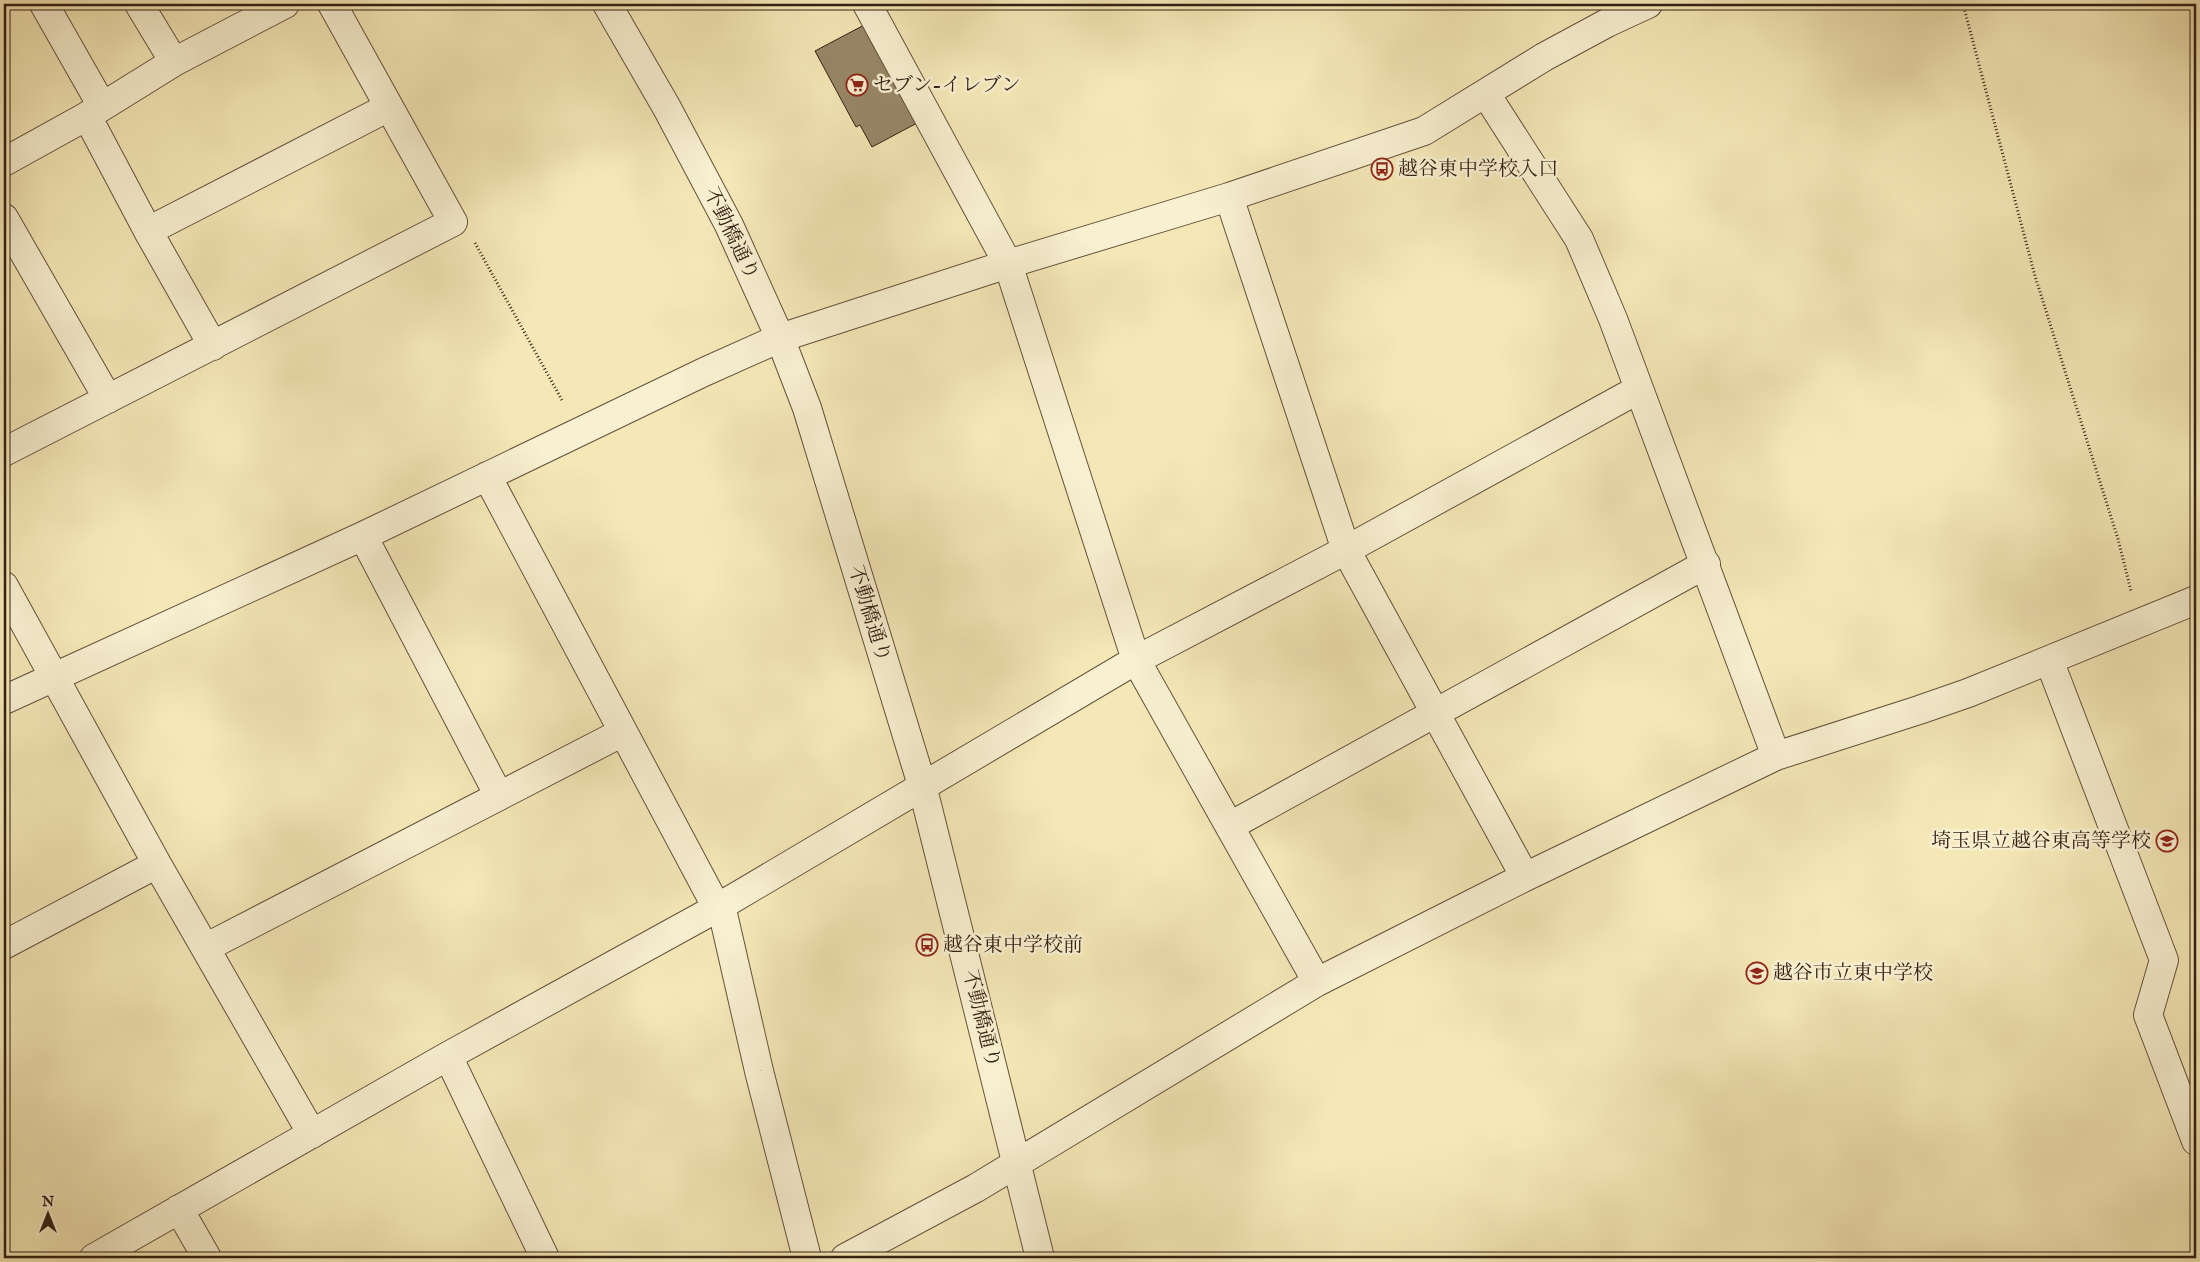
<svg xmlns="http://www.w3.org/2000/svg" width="2200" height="1262" font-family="'IM FELL English','Noto Serif JP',serif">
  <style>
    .building { fill: #988868; stroke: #331f13 }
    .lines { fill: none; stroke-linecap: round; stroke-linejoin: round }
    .minor-casing { stroke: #64513c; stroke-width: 30 }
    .path { stroke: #331f13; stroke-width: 3; stroke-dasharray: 1 2.5; stroke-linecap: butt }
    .minor { stroke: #f8f0d0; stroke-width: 28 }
    .labels { text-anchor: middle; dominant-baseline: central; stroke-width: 5; stroke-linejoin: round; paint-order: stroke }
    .poi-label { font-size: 20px; fill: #331f13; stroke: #f8f0d0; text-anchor: start }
    .street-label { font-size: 20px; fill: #331f13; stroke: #f8f0d0 }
  </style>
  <rect width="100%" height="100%" fill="#f5e8b7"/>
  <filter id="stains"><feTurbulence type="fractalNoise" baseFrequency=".004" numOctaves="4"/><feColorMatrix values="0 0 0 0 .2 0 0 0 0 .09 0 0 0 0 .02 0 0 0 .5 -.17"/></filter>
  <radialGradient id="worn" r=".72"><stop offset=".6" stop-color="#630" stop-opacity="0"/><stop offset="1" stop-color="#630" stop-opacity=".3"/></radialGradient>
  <!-- building -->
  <path class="building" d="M866,24L919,122L872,147L860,125L856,127L815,51Z"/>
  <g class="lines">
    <!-- minor casing -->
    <g class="minor-casing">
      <path id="minor" d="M44,4L102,106
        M139,4L174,62
        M607,4L667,108L729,225L780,338L807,408L922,785L1040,1258
        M867,4L1008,264L1136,660L1317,982
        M1486,94L1579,239L1613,319L1776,756
        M87,116L148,231L213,346
        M4,162L87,116L174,62L285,4
        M1229,197L1346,550L1525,877
        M4,218L108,399
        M148,231L389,107
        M4,452L453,222L332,4
        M487,476L717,908
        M363,536L499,796
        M4,586L157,864L312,1134
        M2049,660L2164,960L2148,1015L2196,1141
        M4,700L363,536L704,372L780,338L1008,264L1229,197L1424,131L1544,57L1607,23L1648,4
        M1230,826L1706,564
        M721,905L759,1071L807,1258
        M4,945L157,864
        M207,947L623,732
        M448,1056L545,1258
        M179,1209L207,1258
        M94,1258L448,1056L717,908L1136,660L1346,550L1639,389
        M845,1258L976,1188L1317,982L1525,877L1776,756L1919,710L1968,693L2196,600"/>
    </g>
    <!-- path -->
    <path class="path" d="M1963,4L2035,276L2118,539L2131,591
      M475,243L563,402"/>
    <!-- minor -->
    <use href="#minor" class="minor"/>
  </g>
  <!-- icons -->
  <defs>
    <g id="supermarket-ring" transform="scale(1.125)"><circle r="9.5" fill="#f8f0d0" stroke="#8f2418" stroke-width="1.5"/><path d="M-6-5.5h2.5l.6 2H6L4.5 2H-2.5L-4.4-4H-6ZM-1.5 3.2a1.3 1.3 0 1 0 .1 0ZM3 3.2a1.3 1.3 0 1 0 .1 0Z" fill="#8f2418"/></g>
    <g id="bus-ring" transform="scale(1.125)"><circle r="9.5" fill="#f8f0d0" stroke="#8f2418" stroke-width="1.5"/><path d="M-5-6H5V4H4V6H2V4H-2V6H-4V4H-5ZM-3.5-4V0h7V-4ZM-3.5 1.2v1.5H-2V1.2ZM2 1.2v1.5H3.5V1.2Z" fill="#8f2418"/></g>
    <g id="school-ring" transform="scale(1.125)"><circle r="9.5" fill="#f8f0d0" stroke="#8f2418" stroke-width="1.5"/><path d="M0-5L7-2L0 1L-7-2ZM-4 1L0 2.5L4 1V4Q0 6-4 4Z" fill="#8f2418"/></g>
  </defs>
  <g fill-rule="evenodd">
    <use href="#supermarket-ring" x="857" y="85"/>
    <use href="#bus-ring" x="1382" y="169"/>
    <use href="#school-ring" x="2167" y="841"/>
    <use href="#bus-ring" x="927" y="945"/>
    <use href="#school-ring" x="1757" y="973"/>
  </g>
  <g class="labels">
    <!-- poi labels -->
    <g class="poi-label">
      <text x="873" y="85">セブン-イレブン</text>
      <text x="1398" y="169">越谷東中学校入口</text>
      <text x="2151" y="841" text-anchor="end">埼玉県立越谷東高等学校</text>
      <text x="943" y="945">越谷東中学校前</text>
      <text x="1773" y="973">越谷市立東中学校</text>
    </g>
    <!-- street labels -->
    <g class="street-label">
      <text transform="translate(731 234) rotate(64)">不動橋通り</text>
      <text transform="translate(869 614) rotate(73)">不動橋通り</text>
      <text transform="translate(981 1019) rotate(76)">不動橋通り</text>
    </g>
  </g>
  <!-- margin -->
  <rect width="2200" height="1262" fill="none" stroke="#f5e8b7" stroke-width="20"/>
  <rect x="5" y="5" width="2190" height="1252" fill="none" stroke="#331f13" stroke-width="2.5"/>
  <rect x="10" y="10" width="2180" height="1242" fill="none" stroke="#331f13"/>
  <!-- north arrow -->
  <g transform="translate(48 1214)" stroke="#f8f0d0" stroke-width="4" paint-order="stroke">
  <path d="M0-4L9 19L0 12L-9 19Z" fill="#331f13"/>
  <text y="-8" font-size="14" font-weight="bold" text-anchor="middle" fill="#331f13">N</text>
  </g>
  <rect width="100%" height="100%" filter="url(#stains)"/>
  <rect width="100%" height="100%" fill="url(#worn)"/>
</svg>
